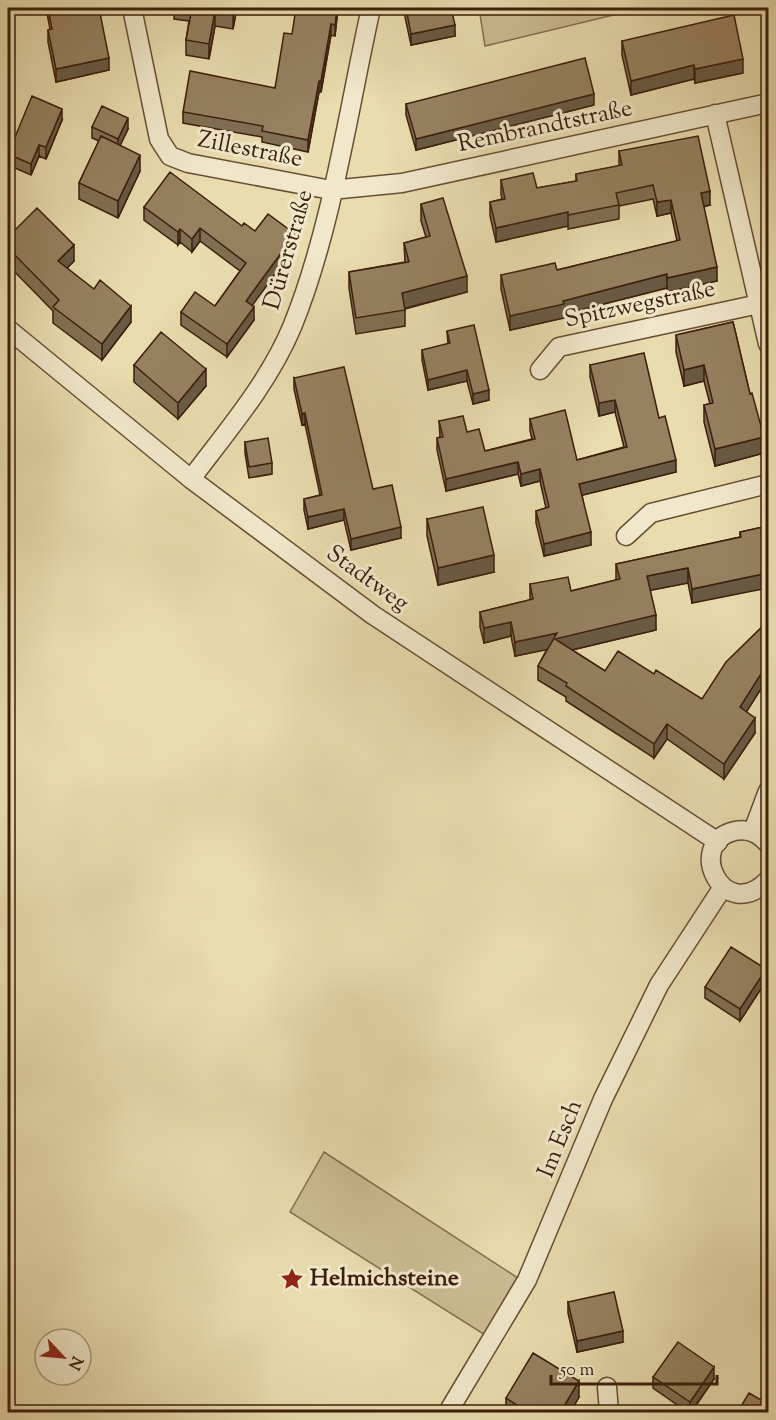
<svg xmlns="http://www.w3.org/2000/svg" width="776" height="1420" font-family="'Sorts Mill Goudy',serif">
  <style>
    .green { fill: #ccbc93; stroke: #846d50; stroke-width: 1.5 }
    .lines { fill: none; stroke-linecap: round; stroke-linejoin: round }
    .minor-casing { stroke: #674e35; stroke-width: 21 }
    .minor { stroke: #f1e8cb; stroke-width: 18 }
    .wall { fill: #816f53; stroke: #3c1e0c; stroke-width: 1.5 }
    .shaded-wall { fill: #695a44; stroke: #3c1e0c; stroke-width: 1.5 }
    .building { fill: #968161; stroke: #3c1e0c; stroke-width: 1.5 }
    .labels { text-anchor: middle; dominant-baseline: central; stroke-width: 6; stroke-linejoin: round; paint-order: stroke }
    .street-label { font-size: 24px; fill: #3c1e0c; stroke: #f1e8cb }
    .poi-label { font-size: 24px; font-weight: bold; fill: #3c1e0c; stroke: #f1e8cb; text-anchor: start }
  </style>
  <rect width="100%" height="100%" fill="#e9dcaf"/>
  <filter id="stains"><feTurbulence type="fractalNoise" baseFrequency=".00333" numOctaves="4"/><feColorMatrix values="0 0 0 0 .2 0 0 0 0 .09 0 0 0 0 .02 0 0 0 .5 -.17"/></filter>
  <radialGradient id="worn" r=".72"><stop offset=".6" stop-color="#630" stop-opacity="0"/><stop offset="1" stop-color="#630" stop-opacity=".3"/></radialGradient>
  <!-- green -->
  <path class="green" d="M479,8H633L634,10L485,46Z
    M324,1152L518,1278L504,1322L493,1340L290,1212Z"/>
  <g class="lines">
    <!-- minor casing -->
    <g class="minor-casing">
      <path id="minor" d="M132,8L159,139L170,156L188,163L331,190L402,183L768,103
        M715,114L768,344
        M8,329L191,479L373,615L718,842
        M540,370L559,347L759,304
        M191,479C227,431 268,384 292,327C332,229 348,111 371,8
        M626,536L651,513L768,484
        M753,831L768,791
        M768,844C760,834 749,828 735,831C684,842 723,926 768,880
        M607,1387L609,1412
        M448,1412L527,1280L603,1099L659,985L723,887"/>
    </g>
    <!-- minor -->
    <use href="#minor" class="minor"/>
  </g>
  <!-- wall -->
  <path class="wall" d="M46,8H99L109,70L56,82L48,42V30L50,29Z
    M174,8H237L233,29L215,26L209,59L186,55V40L189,21L174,19Z
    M338,8L335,36L331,35L321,92H319L308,152L262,142V137L183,123V112L275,88L292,34Z
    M404,8H451L455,36L411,45L404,12Z
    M622,41L743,73L695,83L694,79L631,95L622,55Z
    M406,104L594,105L416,150L406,115Z
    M62,120L46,159L39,156L31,175L8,165V154Z
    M92,127L128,129L120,145L140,171L118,218L79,199V183L99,141L92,138Z
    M768,130V166L764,146V131Z
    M619,151L710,205L703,207L717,281L667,292V288L564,314V318L510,330L501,289V275L557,270L677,241L671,213L657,216L653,199L619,206V219L568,229V226L496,242L490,216V202L502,199L501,194V180L537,188L576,181V174L619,166Z
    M421,204L467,292L405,309V326L356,334L349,288V272L405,262L404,243L426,237L421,221Z
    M144,207L242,226L295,247L252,305L254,320L227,357L181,325V312L215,306L240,271L200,241L192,252L180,242L178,245L144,220Z
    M8,237L74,261L67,268L131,322L102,360L53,323V311L8,265Z
    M733,322L764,453L715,466L704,422V405L710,404L704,381L684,386L676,352V335Z
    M447,331L489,400L473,404L467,381L428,390L422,360V350L448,344Z
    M134,365L206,386L178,419L134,382Z
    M590,365L659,418L676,472L582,495L591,545L544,556L536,523V511L546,508L540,481L521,486L518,474L446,491L437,450V438L440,437L439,421L467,432L485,451L532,439L530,431V419L577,460L624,447L615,412L599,416L590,377Z
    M294,378L373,489L401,538L351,550L344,520L308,529L304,510V499L320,495L305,424L302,425L294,389Z
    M245,442L272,463V474L249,478L245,453Z
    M427,519L494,572L438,585L427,536Z
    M768,526L692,603L688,583L650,590L656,630L572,650L605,671L654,674L702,699L768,621V683L766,681L746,712L755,733L724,779L667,739L654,758L566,701V697L538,680V666L547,649L515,656L511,636L484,643L480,627V612L530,600V584L571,591L616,580V564L740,537V532Z
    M766,981L740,1021L705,998V987Z
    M568,1302L623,1342L577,1352L568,1313Z
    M653,1377L714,1379L691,1413H689L653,1388Z
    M579,1397L570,1413H506V1398Z"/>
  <!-- shaded-wall -->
  <path class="shaded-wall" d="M234,8H237L233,29V14Z
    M337,8H338L335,36V25Z
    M215,11V26L209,59V44Z
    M331,24V35L321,92V81Z
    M455,25V36L411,45V34Z
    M109,58V70L56,82V69Z
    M743,59V73L695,83V69Z
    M694,65V79L631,95V81Z
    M319,81V92L308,152V140Z
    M594,94V105L416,150V139Z
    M62,109V120L46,159V147Z
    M128,118V129L118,150V139Z
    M39,145V156L31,175V164Z
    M140,155V171L118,218V201Z
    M710,191V205L701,207V193Z
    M671,200V213L657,216V202Z
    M568,212V226L496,242V228Z
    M200,228V241L192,252V239Z
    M180,229V242L178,245V232Z
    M295,234V247L246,314V301Z
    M74,245V261L58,277V261Z
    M717,267V281L667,292V278Z
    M667,274V288L564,314V318L510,330V316L563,301Z
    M467,276V292L402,309V293Z
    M131,306V322L102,360V344Z
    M254,307V320L227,357V344Z
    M704,365V381L684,386V370Z
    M206,369V386L178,419V403Z
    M467,370V381L428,390V380Z
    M489,390V400L473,404V394Z
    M615,400V412L599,416V403Z
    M305,413V424L302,425V414Z
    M764,437V453L715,466V449Z
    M676,460V472L579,496V484Z
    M518,462V474L446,491V479Z
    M540,469V481L521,486V474Z
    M344,509V520L308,529V517Z
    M401,527V538L351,550V539Z
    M591,532V545L544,556V544Z
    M494,555V572L438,585V568Z
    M688,568V583L647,591V576Z
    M768,573V588L692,603V589Z
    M656,615V630L555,654V648L515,656V642L557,633Z
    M511,622V636L484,643V628Z
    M766,666V681L740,722V707Z
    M755,718V733L724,779V764Z
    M667,724V739L654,758V744Z
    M766,969V981L740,1021V1009Z
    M623,1331V1342L577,1352V1341Z
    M714,1367V1379L690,1413V1402Z
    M579,1381V1397L570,1413H560Z"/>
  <!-- building -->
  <path class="building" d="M48,8H99L109,58L56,69L48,30L52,29Z
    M192,8H234L233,14L215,11L209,44L186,40Z
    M296,8H337L335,25L331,24L321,81H319L308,140L262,131L263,126L183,112L190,71L275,88L284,33L292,34Z
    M406,8H451L455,25L411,34Z
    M734,15L743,59L695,69L694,65L631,81L622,41Z
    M585,58L594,94L416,139L406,104Z
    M32,96L62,109L46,147L39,145L31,164L8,154Z
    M102,106L128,118L118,139L92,127Z
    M768,130V151L764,131Z
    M101,136L140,155L118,201L79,183Z
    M698,136L710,191L701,193L717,267L667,278V274L563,301L564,304L510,316L501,275L555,263L557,270L680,240L671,200L657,202L653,185L616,193L619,205L568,215V212L496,228L490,202L505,199L501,180L533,173L537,188L577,181L576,174L622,165L619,151Z
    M170,172L242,226L244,223L255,231L268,214L295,234L246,301L254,307L227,344L181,312L195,292L215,306L246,263L200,228L192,239L180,229L178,232L144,207Z
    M443,198L467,276L402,293L405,310L356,318L349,272L409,262L404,243L430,236L421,204Z
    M37,208L74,245L58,261L94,289L100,280L131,306L102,344L53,307L59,300L8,248V237Z
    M733,322L750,394L752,393L764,437L715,449L704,405L713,403L704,365L684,370L676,335Z
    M474,325L489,390L473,394L467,370L428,380L422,350L450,343L447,331Z
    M161,332L206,369L178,403L134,365Z
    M644,353L659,418L665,416L676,460L579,484L591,532L544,544L536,511L549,507L540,469L521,474L518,462L446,479L437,438L443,437L439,421L463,416L467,432L479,429L485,451L535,439L530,419L565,410L577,460L627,447L615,400L599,403L590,365Z
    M344,367L373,489L392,485L401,527L351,539L344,509L308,517L304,499L322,495L305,413L302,414L294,378Z
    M268,438L272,463L249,467L245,442Z
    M483,507L494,555L438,568L427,519Z
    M768,526V573L692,589L688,568L647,576L656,615L555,639L605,671L618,651L654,674L656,670L702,699L726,662L768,621V668L766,666L740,707L755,718L724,764L667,724L654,744L566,686L567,683L538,666L557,633L515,642L511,622L484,628L480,612L533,599L530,584L568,577L571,591L620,579L616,564L741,537L740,532Z
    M731,947L766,969L740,1009L705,987Z
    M614,1292L623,1331L577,1341L568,1302Z
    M678,1342L714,1367L690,1402L653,1377Z
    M533,1353L579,1381L560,1413H529L506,1398Z
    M749,1393L768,1404V1413H737Z"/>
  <!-- icons -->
  <defs>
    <g id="sight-bare" transform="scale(1.8)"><path d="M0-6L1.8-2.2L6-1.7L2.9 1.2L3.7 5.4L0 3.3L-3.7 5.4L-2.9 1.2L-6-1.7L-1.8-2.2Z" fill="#8f2418" stroke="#f1e8cb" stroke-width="2.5" paint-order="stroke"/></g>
  </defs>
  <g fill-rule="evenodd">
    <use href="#sight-bare" x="292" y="1279"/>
  </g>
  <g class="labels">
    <!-- street labels -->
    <g class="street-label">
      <text transform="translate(545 127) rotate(-12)">Rembrandtstraße</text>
      <text transform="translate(250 150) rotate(11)">Zillestraße</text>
      <text transform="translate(289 250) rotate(-74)">Dürerstraße</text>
      <text transform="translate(640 305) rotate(-12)">Spitzwegstraße</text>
      <text transform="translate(367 579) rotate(36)">Stadtweg</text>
      <text transform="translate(561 1139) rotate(-68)">Im Esch</text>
    </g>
    <!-- poi labels -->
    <g class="poi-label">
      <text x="310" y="1279">Helmichsteine</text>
    </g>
  </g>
  <!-- margin -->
  <rect width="776" height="1420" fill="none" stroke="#e9dcaf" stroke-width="30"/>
  <rect x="9" y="9" width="758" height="1402" fill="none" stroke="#3c1e0c" stroke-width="3"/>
  <rect x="15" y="15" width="746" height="1390" fill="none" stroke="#3c1e0c" stroke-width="1.5"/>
  <!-- north arrow -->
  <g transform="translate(63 1357) rotate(116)"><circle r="28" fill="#f1e8cb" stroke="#a9977f" stroke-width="1.5"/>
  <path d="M0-4.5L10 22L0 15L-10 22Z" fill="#8f2418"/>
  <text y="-9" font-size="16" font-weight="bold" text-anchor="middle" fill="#3c1e0c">N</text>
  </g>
  <!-- scale -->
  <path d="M551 1375v9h166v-9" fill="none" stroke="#3c1e0c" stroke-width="3"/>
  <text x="560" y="1375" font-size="18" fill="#3c1e0c" stroke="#f1e8cb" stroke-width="4.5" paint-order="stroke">50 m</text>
  <rect width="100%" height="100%" filter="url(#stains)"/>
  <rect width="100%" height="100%" fill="url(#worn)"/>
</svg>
